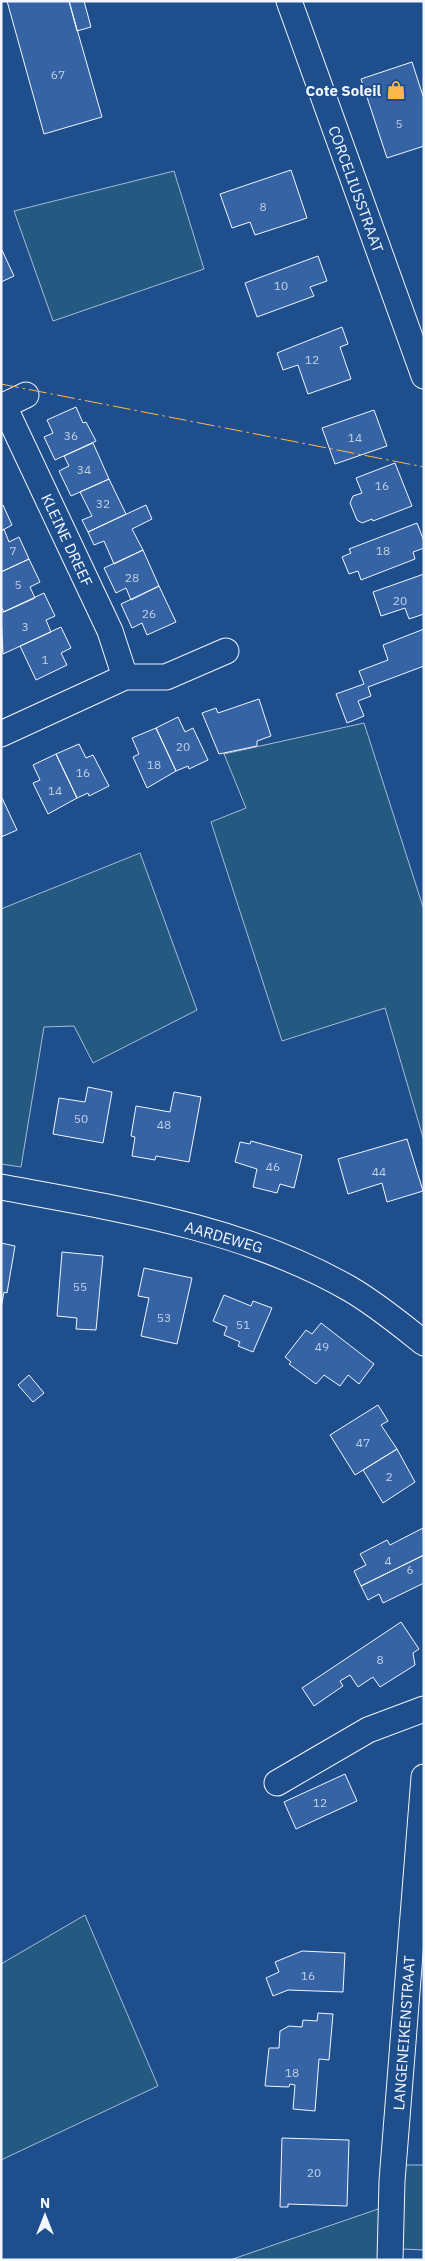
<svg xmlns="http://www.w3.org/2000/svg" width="425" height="2261" font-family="'IBM Plex Sans',sans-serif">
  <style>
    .green { fill: #245a82; stroke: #a8bbd7 }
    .building { fill: #3563a3; stroke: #f2f6ff }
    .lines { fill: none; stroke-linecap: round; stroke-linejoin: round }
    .minor-casing { stroke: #f2f6ff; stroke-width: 27 }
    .minor { stroke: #1f4e8c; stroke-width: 25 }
    .power { stroke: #ffb74d; stroke-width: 1; stroke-dasharray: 18 4 2.5 4; stroke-linecap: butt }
    .labels { text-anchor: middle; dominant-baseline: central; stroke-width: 4; stroke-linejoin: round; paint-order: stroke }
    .number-label { font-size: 12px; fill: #c3d1e8 }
    .poi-label { font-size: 15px; font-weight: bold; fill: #f2f6ff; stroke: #1f4e8c; text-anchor: end }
    .street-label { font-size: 15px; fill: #f2f6ff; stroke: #1f4e8c }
  </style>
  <rect width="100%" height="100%" fill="#1f4e8c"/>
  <!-- green -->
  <path class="green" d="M174,171L204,269L53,321L14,211Z
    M364,723L424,910V1141L385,1008L282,1041L211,822L246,808L224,754Z
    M140,853L197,1010L93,1063L74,1026L44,1027L21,1167L1,1164V909Z
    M85,1915L158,2086L1,2160V1964Z
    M404,2165H424V2250L402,2249Z
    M381,2208L379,2260H230Z"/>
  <!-- building -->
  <path class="building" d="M7,1H69L102,117L44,134Z
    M69,1H84L91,27L77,31Z
    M412,62L424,99V146L387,158L361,79Z
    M291,170L307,218L255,235L250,222L232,228L220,194Z
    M1,248L14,276L1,282Z
    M318,256L327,281L310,287L314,296L257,317L245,283Z
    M342,327L348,344L340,347L351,379L308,394L298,365L283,370L277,353Z
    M76,407L83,423L86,422L96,441L55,460L44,437L53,433L47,420Z
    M374,410L387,446L335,464L322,428Z
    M93,443L109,479L71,496L59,471L69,466L64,456Z
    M395,463L412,506L373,521L372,519L362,523L357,520L350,503L353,496L362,493L356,478Z
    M109,479L126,514L88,532L82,520L92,516L80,492Z
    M3,505L12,525L1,531V506Z
    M146,505L152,519L132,529L143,550L114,564L104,541L94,545L88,532Z
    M417,523L424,541V548L413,552L415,559L361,580L358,571L349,574L342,557L351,553L349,549Z
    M4,529L9,542L19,537L29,559L1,572V531Z
    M143,550L159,586L131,600L126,588L116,593L104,568Z
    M29,559L40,582L30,587L35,598L4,612L1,606V572Z
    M424,574V614L409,619L405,608L381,616L373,592Z
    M159,586L176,622L147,635L142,623L132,628L121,604Z
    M44,593L55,616L46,620L51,632L3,654L1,613Z
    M61,627L71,648L61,653L67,665L36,680L20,646Z
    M424,629V666L368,687L371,696L358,701L364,716L347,723L336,694L364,684L359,671L388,660L383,645Z
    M259,699L271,736L257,741V746L219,754L202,713L216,708L218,713Z
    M178,717L185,732L193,728L208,760L189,769L188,766L176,771L156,728Z
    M156,728L176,771L147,788L133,757L139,754L132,738Z
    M79,744L86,758L93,755L109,786L89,796L88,793L77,798L56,754Z
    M56,754L77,798L48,814L33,783L40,780L33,765Z
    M2,798L17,830L1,837V798Z
    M88,1087L112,1092L103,1143L53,1134L59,1098L85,1102Z
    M174,1092L201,1097L189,1162L156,1156L155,1160L132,1156L135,1137L131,1136L136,1106L170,1112Z
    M407,1139L423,1191L387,1202L382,1183L348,1194L338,1159Z
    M251,1141L302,1155L294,1188L280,1184L277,1193L253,1187L257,1169L235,1162L240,1142L250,1144Z
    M1,1243L15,1246L7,1293L4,1292L1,1308Z
    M62,1252L103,1256L96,1330L76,1329L77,1318L57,1316Z
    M144,1268L192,1278L177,1344L141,1336L149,1298L138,1296Z
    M224,1295L251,1306L253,1301L272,1308L253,1352L238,1346L240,1342L224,1335L227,1327L213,1321Z
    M321,1323L374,1364L359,1384L348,1375L340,1386L324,1375L316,1384L289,1364L291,1362L285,1357L306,1330L312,1334Z
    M29,1375L44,1393L33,1402L18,1385Z
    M378,1405L388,1421L381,1425L397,1449L355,1475L330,1435Z
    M397,1449L415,1482L383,1503L363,1470Z
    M423,1528L424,1555L361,1586L354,1571L366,1565L360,1554L387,1540L390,1545Z
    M424,1555V1583L383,1603L379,1594L368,1600L361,1586Z
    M401,1622L419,1649L413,1653L415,1665L380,1687L373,1677L358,1687L350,1675L340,1681L343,1686L314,1706L302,1688Z
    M345,1774L357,1801L296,1829L284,1802Z
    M302,1951L345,1953L343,1992L288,1990L273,1996L266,1978L279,1972L275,1962Z
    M318,2013L333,2014L329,2060L319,2059L315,2111L293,2109L295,2085L290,2084L289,2087L265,2086L269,2048H279L280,2031L289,2026L302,2027L303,2020L317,2021Z
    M282,2138L349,2140L347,2206L288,2204V2207H280Z"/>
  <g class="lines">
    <!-- minor casing -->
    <g class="minor-casing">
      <path id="minor" d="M289,1L424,376
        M4,406L110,631L125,677
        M1,407L26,395
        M1,734L125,677H166L226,651
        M1,1187C120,1209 244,1228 350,1289C376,1304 400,1324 424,1343
        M277,1783L368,1730L424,1709
        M390,2260L392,2181L424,1777"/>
    </g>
    <!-- minor -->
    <use href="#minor" class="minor"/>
    <!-- power -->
    <path class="power" d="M1,384L424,467"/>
  </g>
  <!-- icons -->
  <defs>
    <g id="shop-bare" transform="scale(1.5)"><path d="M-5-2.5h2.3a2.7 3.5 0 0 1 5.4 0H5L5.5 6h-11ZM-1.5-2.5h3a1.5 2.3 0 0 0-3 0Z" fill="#ffb74d" stroke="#1f4e8c" stroke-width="2.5" paint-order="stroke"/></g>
  </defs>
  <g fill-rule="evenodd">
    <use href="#shop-bare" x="396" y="90"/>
  </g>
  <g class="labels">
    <!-- number labels -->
    <g class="number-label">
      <text x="58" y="74">67</text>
      <text x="399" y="123">5</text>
      <text x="263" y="206">8</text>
      <text x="281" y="285">10</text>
      <text x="312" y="359">12</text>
      <text x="71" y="435">36</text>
      <text x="355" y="437">14</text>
      <text x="84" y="469">34</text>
      <text x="382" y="485">16</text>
      <text x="103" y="503">32</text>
      <text x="13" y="550">7</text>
      <text x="383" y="550">18</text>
      <text x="132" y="577">28</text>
      <text x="18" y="584">5</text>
      <text x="400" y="600">20</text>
      <text x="149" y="613">26</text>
      <text x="25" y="626">3</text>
      <text x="45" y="659">1</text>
      <text x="183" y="746">20</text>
      <text x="154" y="764">18</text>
      <text x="83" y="772">16</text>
      <text x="55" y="790">14</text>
      <text x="81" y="1118">50</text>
      <text x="164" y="1124">48</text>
      <text x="273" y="1166">46</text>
      <text x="379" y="1171">44</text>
      <text x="80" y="1286">55</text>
      <text x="164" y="1317">53</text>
      <text x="243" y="1324">51</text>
      <text x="322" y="1346">49</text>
      <text x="363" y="1442">47</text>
      <text x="389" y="1476">2</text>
      <text x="388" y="1560">4</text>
      <text x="410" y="1569">6</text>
      <text x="380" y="1659">8</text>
      <text x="320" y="1802">12</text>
      <text x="308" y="1975">16</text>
      <text x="292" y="2072">18</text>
      <text x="314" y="2172">20</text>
    </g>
    <!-- poi labels -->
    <g class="poi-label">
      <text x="381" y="90">Cote Soleil</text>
    </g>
    <!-- street labels -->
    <g class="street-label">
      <text transform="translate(356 189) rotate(70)">CORCELIUSSTRAAT</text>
      <text transform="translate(67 540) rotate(65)">KLEINE DREEF</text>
      <text transform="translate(224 1237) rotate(16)">AARDEWEG</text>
      <text transform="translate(404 2033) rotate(-86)">LANGENEIKENSTRAAT</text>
    </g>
  </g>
  <!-- border -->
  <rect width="425" height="2261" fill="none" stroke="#f2f6ff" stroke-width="5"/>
  <!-- north arrow -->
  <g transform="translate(45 2216)" stroke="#1f4e8c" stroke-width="4" paint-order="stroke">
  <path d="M0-4L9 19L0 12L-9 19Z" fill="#f2f6ff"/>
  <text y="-8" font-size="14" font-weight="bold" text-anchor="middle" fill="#f2f6ff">N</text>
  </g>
</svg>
